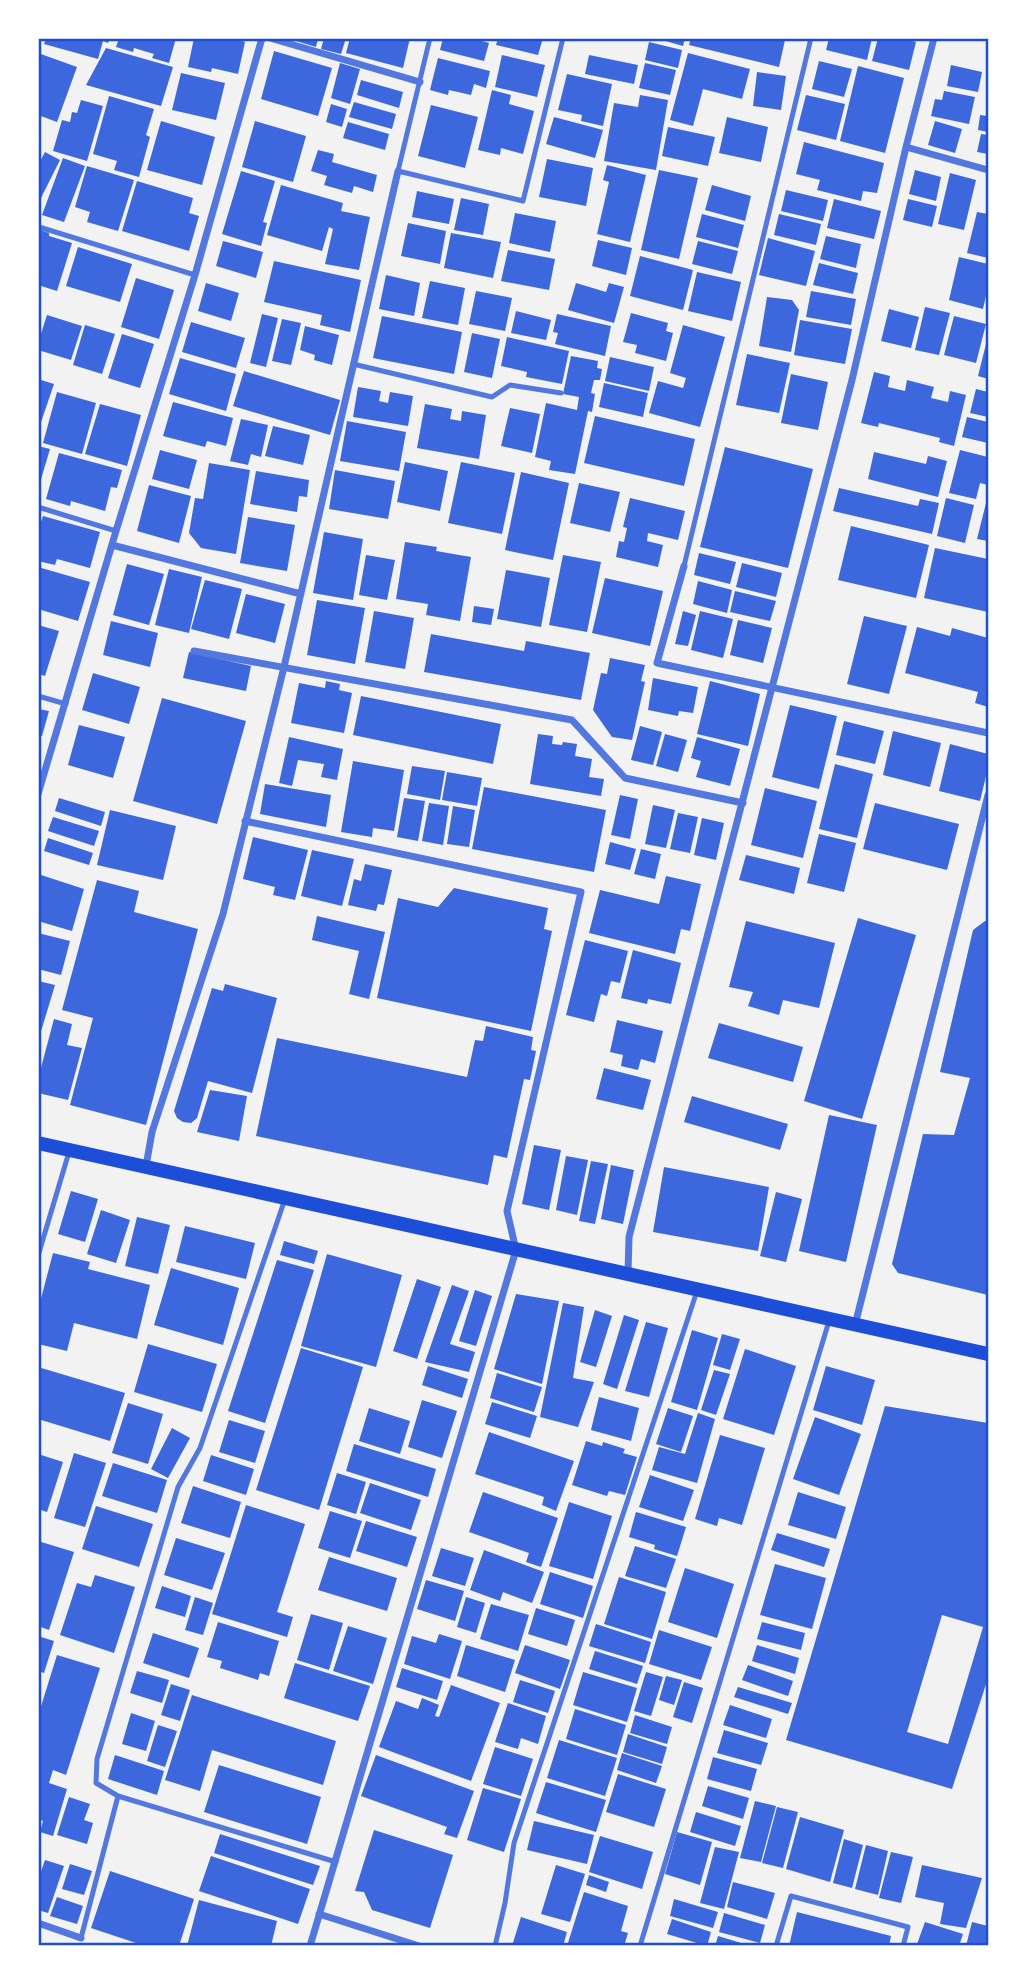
<svg xmlns="http://www.w3.org/2000/svg" width="1027" height="1984" font-family="Montserrat,sans-serif">
  <style>
    .building { fill: #3d67dc; fill-rule: evenodd }
    .lines { fill: none; stroke-linecap: round; stroke-linejoin: round }
    .service { stroke: #5277de; stroke-width: 5 }
    .minor { stroke: #5277de; stroke-width: 7 }
    .secondary { stroke: #1d4ed8; stroke-width: 14 }
    .neatline { fill: none; stroke: #1d4ed8; stroke-width: 2.5 }
  </style>
  <rect width="100%" height="100%" fill="#f2f2f2"/>
  <!-- building -->
  <path class="building" d="M46,38H110L108,43L103,41L98,59L44,44Z
    M119,38H176L169,63L152,58L154,54L134,48L133,52L116,47Z
    M194,38H232L245,42L238,74L212,68L211,72L188,67Z
    M286,38H318L316,47Z
    M324,38H346L341,54L321,49Z
    M350,38H410L403,68L346,53Z
    M443,38H472L489,43L484,61L440,50Z
    M498,38H543L538,55L496,45Z
    M655,38H685L683,46Z
    M691,38H780L785,40L779,67L689,45Z
    M829,38H872L867,60L826,50Z
    M878,38H901L916,42L909,70L872,61Z
    M649,42L682,50L678,68L645,60Z
    M106,48L173,67L161,106L86,85Z
    M274,51L332,68L318,116L261,99Z
    M38,53L77,67L57,122L38,115Z
    M688,53L750,69L742,99L703,89L693,126L670,120Z
    M502,55L545,65L537,97L495,87Z
    M589,55L638,65L634,84L585,74Z
    M438,58L490,71L486,88L474,84L471,95L449,90L448,95L430,90Z
    M819,61L852,69L844,97L812,89Z
    M340,63L360,69L350,104L331,98Z
    M645,63L676,70L670,95L639,88Z
    M951,65L982,72L978,92L947,86Z
    M858,66L904,78L885,153L840,141Z
    M757,72L786,76L781,110L753,106Z
    M181,73L225,83L216,120L172,110Z
    M567,74L612,84L603,126L581,121L582,115L558,110Z
    M361,80L403,92L399,108L357,95Z
    M492,90L511,95L509,104L534,111L523,154L501,148L500,155L478,150Z
    M944,91L975,97L969,124L931,116L935,99L942,100Z
    M640,95L668,100L656,170L604,161L614,103L638,107Z
    M806,95L845,104L836,140L797,130Z
    M109,96L154,109L146,135L150,137L139,177L114,170L117,161L93,154Z
    M81,100L103,106L87,161L53,151L62,120L70,122L72,112L77,113Z
    M354,102L396,114L392,129L349,117Z
    M331,104L347,109L342,127L326,122Z
    M431,105L478,117L465,168L418,156Z
    M980,115L988,116V132L978,130Z
    M554,117L603,130L595,158L546,144Z
    M727,117L768,127L761,162L719,153Z
    M161,121L215,137L202,185L147,170Z
    M255,121L306,136L293,182L242,167Z
    M935,121L962,129L955,153L928,145Z
    M348,122L389,134L385,150L343,138Z
    M668,127L715,137L708,166L662,156Z
    M981,134L988,135V154L977,152Z
    M804,142L884,163L877,193L863,191L861,201L817,190L820,180L796,174Z
    M318,150L334,154L332,162L377,175L373,192L354,186L352,193L324,185L327,176L311,171Z
    M45,152L60,160L38,204V165Z
    M63,158L85,166L64,222L42,215Z
    M547,159L593,168L586,206L539,197Z
    M607,165L646,175L630,242L597,234L609,182L603,180Z
    M87,166L134,180L118,231L87,222L90,212L75,207Z
    M659,170L698,178L679,259L641,250Z
    M915,170L941,177L936,201L909,194Z
    M241,171L275,181L263,222L267,223L261,246L222,234Z
    M950,173L976,180L964,230L938,224Z
    M137,181L193,198L189,213L199,216L189,251L122,231Z
    M281,185L343,203L341,211L370,217L359,270L325,264L333,229L329,227L322,251L267,235Z
    M712,185L751,196L745,221L705,210Z
    M786,190L828,200L823,221L781,211Z
    M417,191L454,199L449,224L412,217Z
    M461,198L489,204L483,235L454,230Z
    M834,199L881,211L874,239L827,228Z
    M908,199L937,206L932,227L903,220Z
    M977,212L988,214V258L967,253Z
    M515,213L556,221L550,252L509,243Z
    M702,214L744,225L738,248L696,237Z
    M779,214L821,224L816,245L774,235Z
    M408,223L446,231L440,264L401,256Z
    M38,229L49,233V236L72,243L57,291L38,285Z
    M451,233L501,242L493,278L444,268Z
    M826,236L861,244L856,268L820,259Z
    M768,238L815,251L806,286L759,275Z
    M598,240L632,248L626,275L592,266Z
    M223,241L263,252L256,278L216,266Z
    M698,241L738,251L732,274L692,264Z
    M78,247L132,264L120,302L66,286Z
    M508,250L555,259L549,290L501,281Z
    M640,256L693,270L683,310L630,296Z
    M959,257L988,264V287L983,309L949,300Z
    M274,261L361,280L350,332L320,325L322,315L264,302Z
    M819,263L858,273L853,294L813,285Z
    M697,272L741,282L732,321L688,311Z
    M386,275L420,283L414,316L379,309Z
    M136,278L174,290L159,339L121,327Z
    M430,281L465,288L458,325L422,318Z
    M206,283L239,293L231,321L198,311Z
    M576,283L606,292L609,283L624,287L614,323L568,310Z
    M476,291L512,298L505,331L469,324Z
    M811,291L856,299L851,325L806,317Z
    M767,297L792,300L799,310L791,352L759,346Z
    M925,307L950,313L939,355L915,350Z
    M889,309L919,317L911,348L881,341Z
    M516,311L551,320L546,340L511,333Z
    M631,313L668,323L666,331L673,333L666,361L635,353L637,345L623,342Z
    M262,314L278,318L266,367L250,363Z
    M557,314L611,326L605,356L555,344L558,333L553,332Z
    M47,315L82,326L71,360L38,350V343Z
    M382,316L462,332L454,374L373,358Z
    M954,316L986,324L976,363L944,355Z
    M282,319L301,323L291,365L272,361Z
    M800,320L852,329L845,364L794,355Z
    M191,322L245,338L236,368L182,352Z
    M85,325L115,334L102,374L73,365Z
    M683,325L725,337L700,427L649,413L658,381L683,388L686,378L670,373Z
    M305,326L339,335L332,365L314,360L315,355L300,350Z
    M472,333L500,339L492,378L464,372Z
    M122,334L154,344L140,388L108,378Z
    M988,336V379L978,376Z
    M507,337L569,351L562,384L526,377L527,372L501,366Z
    M747,354L790,363L779,413L736,405Z
    M571,356L598,361L597,368L602,369L600,380H594L591,393L595,394L592,412L588,411L575,474L549,470L551,461L535,457L546,403L577,410L579,397L563,394Z
    M610,357L654,367L649,391L605,381Z
    M180,358L236,374L226,411L169,394Z
    M244,371L340,400L330,435L233,406Z
    M874,372L890,376L888,387L905,391L907,380L934,387L931,398L948,402L950,391L966,395L954,446L939,442L940,438L879,423L878,427L861,423Z
    M791,374L828,382L818,430L781,423Z
    M38,379L54,384L39,428H38Z
    M604,383L648,393L643,417L599,407Z
    M358,387L381,391L379,401L388,403L390,392L413,396L408,426L353,417Z
    M976,389L988,392V417L970,413Z
    M57,392L96,403L82,454L43,443Z
    M173,402L233,418L226,446L207,441L205,447L163,436Z
    M100,404L141,415L127,466L85,454Z
    M425,404L452,409L450,419L461,421L462,411L486,415L479,459L417,448Z
    M510,408L540,414L532,453L501,446Z
    M595,416L695,439L684,486L584,463Z
    M967,417L988,422V443L962,437Z
    M241,419L268,425L261,457L251,454L248,465L230,461Z
    M347,421L406,432L399,471L340,461Z
    M273,426L310,435L303,465L265,456Z
    M38,446L50,449L39,486H38Z
    M725,447L813,469L788,568L700,547Z
    M160,450L197,460L189,489L152,479Z
    M960,450L988,457V485L980,483L976,499L949,493Z
    M874,452L926,464L928,456L947,461L938,497L868,479Z
    M59,453L122,470L117,488L111,487L105,511L71,501L70,506L46,499Z
    M405,462L448,471L440,511L397,502Z
    M461,462L515,473L502,534L448,523Z
    M209,463L250,470L236,554L201,548L189,533L195,498L203,499Z
    M335,470L395,481L388,519L329,509Z
    M256,471L309,480L307,497L299,496L297,512L250,504Z
    M521,472L569,483L553,560L505,550Z
    M579,483L620,492L610,532L570,523Z
    M149,485L191,496L179,543L137,531Z
    M839,488L918,506L920,499L939,503L932,534L833,511Z
    M630,498L685,511L678,540L648,533L647,541L663,545L658,567L616,557L619,541L624,542L627,528L623,527Z
    M946,498L974,505L965,543L937,536Z
    M986,503H988V541L977,539Z
    M43,516L100,532L90,568L57,559L55,565L38,561V530Z
    M248,517L295,525L287,571L240,563Z
    M851,526L929,545L916,598L838,580Z
    M324,532L363,539L353,600L313,593Z
    M405,542L437,547L436,551L471,557L460,621L426,615L428,604L396,599Z
    M935,548L988,559V612L924,598Z
    M699,553L736,562L730,584L694,575Z
    M366,555L395,560L387,600L359,595Z
    M563,555L601,562L587,632L549,625Z
    M742,563L782,573L776,597L736,587Z
    M127,564L164,574L149,625L113,615Z
    M38,567L90,582L78,621L38,609Z
    M169,569L202,577L189,633L155,625Z
    M506,570L550,578L541,627L497,619Z
    M605,578L663,591L650,646L592,633Z
    M205,580L242,589L229,639L191,629Z
    M698,581L732,590L727,613L693,604Z
    M735,591L776,601L770,621L730,612Z
    M246,594L285,604L275,643L236,633Z
    M317,600L365,608L355,664L307,655Z
    M474,606L494,609L491,625L472,622Z
    M374,611L414,618L405,669L365,662Z
    M683,611L696,615L688,646L675,644Z
    M700,611L733,619L723,658L691,650Z
    M864,616L907,626L889,694L847,684Z
    M738,620L772,628L763,663L730,655Z
    M111,621L158,633L150,667L103,655Z
    M38,625L59,631L45,676L38,674Z
    M917,627L950,636L952,628L988,638V707L975,703L978,692L905,673Z
    M431,634L524,651L526,641L590,653L581,700L424,672Z
    M189,652L251,666L246,691L183,678Z
    M610,658L645,665L641,681L645,682L632,740L612,737L593,710L601,673L607,674Z
    M93,673L140,687L129,724L82,710Z
    M653,678L698,687L693,713L679,711L678,716L648,710Z
    M326,681L340,684L339,690L352,693L344,733L291,723L299,683L325,688Z
    M710,681L760,694L748,746L697,734Z
    M361,696L501,724L493,764L353,735Z
    M162,698L246,721L217,824L133,801Z
    M790,705L837,716L819,789L772,777Z
    M38,709L49,711L42,736L38,735Z
    M844,721L884,731L875,764L836,755Z
    M79,725L125,737L113,778L68,765Z
    M640,726L662,732L653,765L631,760Z
    M893,731L941,743L930,787L883,775Z
    M538,734L553,736L552,744L562,745L563,742L577,744L575,756L592,759L589,777L604,779L601,796L530,784Z
    M665,734L687,740L678,772L656,766Z
    M289,737L343,749L337,780L321,777L324,764L298,760L292,786L279,783Z
    M697,737L740,749L730,786L696,777L701,761L691,758Z
    M950,744L988,754V768L980,801L939,791Z
    M353,761L404,770L394,831L373,828L372,837L341,832Z
    M835,764L873,774L857,838L819,829Z
    M412,766L445,771L440,800L407,794Z
    M447,772L482,778L477,806L442,800Z
    M265,784L331,795L326,827L260,814Z
    M484,787L606,810L594,872L472,849Z
    M765,788L817,801L803,858L751,845Z
    M620,795L638,799L630,839L611,835Z
    M59,798L105,812L101,826L55,811Z
    M404,798L425,801L418,841L397,837Z
    M429,803L449,806L443,845L422,841Z
    M875,803L959,824L947,870L863,849Z
    M653,805L675,810L666,848L645,844Z
    M453,806L475,810L469,847L447,844Z
    M110,810L176,826L163,880L97,865Z
    M678,813L698,817L690,853L670,849Z
    M53,817L99,831L94,846L48,831Z
    M702,818L724,823L716,860L694,855Z
    M819,834L856,843L844,892L807,883Z
    M253,837L308,850L295,900L273,895L275,887L243,879Z
    M48,838L93,853L89,865L44,851Z
    M610,842L636,849L630,870L605,864Z
    M641,849L661,854L655,879L634,874Z
    M312,850L354,859L342,906L301,896Z
    M746,855L800,868L794,894L739,880Z
    M365,864L392,870L384,905L378,904L376,911L348,905L354,879L361,881Z
    M38,874L84,889L72,931L38,921Z
    M666,876L701,884L690,931L681,929L675,954L589,933L600,890L659,904Z
    M97,880L139,891L134,912L198,929L146,1125L70,1105L93,1018L62,1010Z
    M454,888L548,908L544,929L552,931L531,1031L377,998L398,898L438,907Z
    M317,916L385,932L369,999L349,994L359,951L312,940Z
    M858,918L916,935L862,1119L804,1101Z
    M746,921L835,943L819,1008L783,1000L779,1015L748,1006L753,992L729,987Z
    M985,921L988,922V1295L898,1273L892,1264L923,1134L954,1135L970,1078L940,1072L973,930Z
    M38,933L70,941L61,975L38,969Z
    M585,940L628,951L620,983L611,981L607,996L601,994L594,1022L566,1015Z
    M633,950L681,963L671,1004L648,999L647,1004L621,998Z
    M38,981L55,985L39,1038H38Z
    M225,984L277,998L252,1093L208,1081L197,1118L191,1123L183,1122L177,1118L174,1111L212,988L223,991Z
    M54,1019L72,1024L67,1045L82,1048L68,1100L38,1093V1079Z
    M617,1020L663,1031L655,1063L641,1059L638,1070L621,1066L623,1055L610,1052Z
    M719,1023L803,1047L793,1082L708,1058Z
    M486,1026L533,1037L531,1050L536,1051L530,1080L524,1079L507,1158L494,1155L488,1185L256,1136L277,1038L467,1077L475,1040L483,1041Z
    M604,1068L651,1080L643,1110L596,1099Z
    M210,1090L247,1096L239,1141L197,1132Z
    M692,1096L788,1124L780,1150L684,1122Z
    M829,1115L877,1125L846,1262L799,1251Z
    M534,1145L561,1150L549,1210L522,1204Z
    M566,1156L588,1160L577,1215L556,1210Z
    M591,1161L608,1164L595,1224L579,1221Z
    M611,1165L634,1170L623,1224L601,1219Z
    M664,1167L769,1187L758,1251L653,1232Z
    M71,1191L98,1199L85,1242L58,1234Z
    M776,1192L802,1199L786,1262L760,1256Z
    M101,1210L130,1220L116,1263L87,1254Z
    M137,1217L170,1225L158,1274L125,1266Z
    M185,1226L255,1243L246,1279L176,1262Z
    M284,1241L318,1251L314,1264L280,1255Z
    M53,1253L90,1262L88,1269L150,1285L137,1339L74,1323L67,1351L38,1344V1310Z
    M327,1254L402,1275L376,1367L301,1346Z
    M277,1260L314,1270L265,1423L228,1411Z
    M171,1268L239,1288L223,1345L154,1325Z
    M417,1279L441,1287L417,1359L393,1351Z
    M452,1285L469,1291L450,1344L475,1352L469,1372L425,1362Z
    M475,1290L492,1296L476,1346L459,1341Z
    M516,1294L559,1301L542,1384L494,1369Z
    M563,1303L584,1307L573,1378L594,1382L578,1427L540,1417Z
    M595,1310L612,1316L596,1367L580,1362Z
    M624,1315L639,1320L617,1389L603,1384Z
    M646,1322L668,1328L649,1397L625,1391Z
    M692,1330L718,1338L697,1410L671,1402Z
    M722,1334L740,1339L730,1370L713,1365Z
    M148,1344L217,1364L202,1412L134,1392Z
    M301,1348L363,1367L319,1510L256,1490Z
    M745,1349L796,1366L774,1435L723,1419Z
    M428,1366L468,1379L462,1398L422,1385Z
    M826,1366L875,1380L862,1425L813,1410Z
    M38,1367L125,1393L110,1441L38,1419Z
    M714,1370L730,1374L716,1415L701,1410Z
    M497,1373L542,1387L534,1412L490,1398Z
    M599,1397L639,1408L631,1441L591,1430Z
    M422,1400L457,1411L442,1458L408,1447Z
    M492,1402L537,1416L530,1438L485,1424Z
    M128,1403L163,1414L148,1464L112,1453Z
    M885,1406L988,1423V1678L952,1789L786,1740ZM942,1615L983,1627L948,1744L907,1732Z
    M369,1408L410,1421L400,1454L359,1441Z
    M668,1408L693,1416L681,1452L656,1444Z
    M698,1413L715,1419L697,1483L652,1470L659,1447L685,1454Z
    M815,1417L861,1434L839,1495L793,1479Z
    M229,1420L265,1431L255,1463L219,1452Z
    M172,1428L190,1438L168,1478L151,1469Z
    M489,1432L574,1461L556,1511L542,1505L544,1497L475,1474Z
    M720,1435L765,1448L742,1525L719,1518L717,1526L695,1519Z
    M586,1441L602,1446L603,1442L625,1449L623,1453L637,1457L625,1495L609,1491L607,1496L572,1485Z
    M354,1444L436,1469L428,1497L346,1471Z
    M74,1453L106,1463L85,1527L54,1518Z
    M38,1454L63,1462L47,1512L38,1509Z
    M211,1455L254,1469L246,1495L203,1481Z
    M113,1463L167,1480L157,1513L102,1496Z
    M337,1473L366,1482L356,1514L327,1505Z
    M650,1475L694,1490L683,1521L639,1507Z
    M370,1483L421,1500L411,1530L360,1513Z
    M193,1486L241,1502L230,1538L181,1523Z
    M483,1492L558,1518L541,1567L526,1562L529,1553L469,1532Z
    M798,1492L846,1507L836,1539L788,1525Z
    M569,1502L612,1516L593,1579L549,1566Z
    M246,1505L305,1524L277,1612L293,1617L287,1637L212,1614Z
    M96,1506L153,1524L139,1567L82,1549Z
    M330,1511L362,1521L350,1558L318,1548Z
    M636,1512L686,1527L677,1556L654,1549L655,1545L629,1537Z
    M366,1521L417,1537L407,1567L356,1551Z
    M777,1533L830,1549L824,1567L771,1550Z
    M176,1538L225,1553L212,1590L164,1575Z
    M38,1541L74,1552L49,1630L38,1626Z
    M635,1546L676,1559L666,1588L625,1576Z
    M441,1548L474,1558L465,1586L432,1576Z
    M484,1550L544,1572L532,1603L503,1592L500,1601L470,1590Z
    M329,1557L397,1578L387,1611L318,1590Z
    M775,1564L826,1578L812,1629L760,1615Z
    M685,1568L734,1584L717,1638L668,1622Z
    M550,1572L593,1586L583,1618L540,1604Z
    M95,1575L135,1587L114,1653L60,1635L77,1583L91,1587Z
    M619,1577L666,1592L652,1639L604,1624Z
    M426,1580L464,1591L455,1621L417,1609Z
    M162,1586L191,1596L185,1617L155,1608Z
    M195,1597L213,1603L203,1635L185,1630Z
    M466,1597L485,1603L476,1633L457,1627Z
    M491,1604L529,1615L518,1651L480,1639Z
    M536,1608L575,1620L567,1646L528,1634Z
    M311,1614L343,1623L329,1670L297,1660Z
    M218,1622L279,1641L269,1676L260,1673L258,1680L220,1668L222,1661L207,1657Z
    M762,1622L805,1633L801,1650L757,1639Z
    M596,1624L651,1642L645,1663L589,1646Z
    M348,1626L387,1638L373,1684L333,1671Z
    M659,1630L712,1647L701,1680L649,1664Z
    M153,1633L199,1648L189,1678L143,1663Z
    M439,1634L462,1641L450,1679L404,1664L412,1636L436,1643Z
    M38,1636L54,1641L44,1673L38,1671Z
    M466,1645L515,1660L505,1692L457,1676Z
    M525,1645L570,1660L560,1689L515,1673Z
    M757,1645L799,1658L795,1674L752,1661Z
    M595,1651L643,1666L637,1684L589,1669Z
    M57,1655L100,1668L66,1775L53,1770L49,1783L67,1789L53,1836L40,1832L43,1821L38,1819V1716Z
    M295,1663L370,1686L358,1721L284,1698Z
    M748,1665L793,1681L788,1696L742,1680Z
    M402,1668L443,1681L437,1700L396,1687Z
    M137,1671L169,1680L162,1703L130,1693Z
    M583,1672L637,1688L627,1722L573,1705Z
    M646,1672L663,1677L651,1716L634,1711Z
    M666,1676L682,1680L674,1705L659,1700Z
    M520,1680L555,1691L548,1713L513,1702Z
    M684,1682L703,1688L692,1723L673,1717Z
    M171,1684L190,1690L180,1721L161,1715Z
    M451,1685L500,1703L471,1781L379,1747L396,1701L418,1709L422,1698L439,1705L435,1716L439,1717Z
    M738,1687L792,1703L788,1714L734,1697Z
    M192,1695L336,1741L323,1785L212,1750L200,1791L165,1780Z
    M508,1703L546,1716L538,1744L521,1738L518,1749L495,1742Z
    M730,1705L772,1719L766,1738L723,1725Z
    M575,1709L626,1725L617,1755L566,1739Z
    M131,1713L155,1721L146,1751L122,1744Z
    M635,1715L672,1727L667,1744L630,1733Z
    M158,1725L177,1731L165,1767L147,1761Z
    M724,1730L768,1743L761,1765L717,1753Z
    M628,1734L667,1747L662,1764L623,1752Z
    M559,1740L617,1758L605,1796L547,1778Z
    M495,1747L533,1759L521,1796L483,1784Z
    M622,1753L662,1766L656,1783L617,1770Z
    M115,1755L164,1771L157,1795L108,1779Z
    M376,1755L474,1791L457,1838L444,1834L447,1827L361,1796Z
    M713,1757L757,1769L751,1791L707,1779Z
    M219,1765L321,1797L307,1844L204,1812Z
    M618,1774L666,1789L654,1827L606,1812Z
    M546,1782L606,1800L596,1832L536,1813Z
    M708,1786L749,1798L743,1819L702,1806Z
    M483,1788L521,1799L504,1852L467,1840Z
    M69,1797L90,1804L84,1820L93,1823L87,1844L57,1835Z
    M755,1801L776,1806L761,1862L740,1858Z
    M777,1807L798,1812L783,1868L762,1863Z
    M696,1812L741,1826L735,1846L690,1832Z
    M800,1817L844,1830L830,1882L786,1869Z
    M534,1821L594,1835L587,1864L527,1850Z
    M374,1830L453,1855L430,1928L372,1910L364,1892L355,1891Z
    M677,1832L712,1842L700,1885L665,1874Z
    M220,1834L320,1866L313,1885L214,1853Z
    M600,1836L653,1852L642,1889L589,1872Z
    M844,1839L863,1845L852,1888L833,1883Z
    M866,1845L888,1851L878,1895L855,1889Z
    M715,1847L739,1852L724,1909L700,1903Z
    M891,1852L913,1857L901,1903L879,1898Z
    M211,1856L310,1889L298,1924L199,1891Z
    M45,1860L64,1866L48,1913L38,1910V1880Z
    M70,1864L92,1871L84,1895L62,1889Z
    M556,1865L585,1874L570,1922L541,1914Z
    M922,1865L982,1878L966,1928L940,1924L944,1903L915,1897Z
    M110,1871L194,1899L179,1946H145L91,1928Z
    M589,1875L609,1882L606,1892L586,1885Z
    M733,1882L775,1893L767,1919L727,1907Z
    M584,1892L628,1906L621,1931L628,1933L624,1946H567Z
    M57,1897L83,1906L77,1924L50,1916Z
    M674,1899L718,1912L713,1928L670,1916Z
    M199,1900L277,1921L271,1946H187Z
    M797,1912L891,1936L889,1946H789Z
    M724,1913L765,1925L760,1943L719,1932Z
    M521,1917L567,1932L563,1946H512Z
    M672,1919L711,1932L707,1946L667,1934Z
    M925,1922L963,1934L959,1946L917,1944Z
    M972,1922L988,1926V1946H966Z
    M718,1936L748,1945V1946H715Z"/>
  <g class="lines">
    <!-- service -->
    <path class="service" d="M430,38L398,171L523,201L563,38
      M39,227L195,275
      M353,364L492,397L510,385L561,393
      M38,507L116,531
      M684,566L811,38
      M38,696L66,704
      M285,1199L200,1448L178,1487L97,1759L96,1783L118,1796L336,1862
      M38,1256L69,1152
      M81,1938L118,1796
      M495,1946L505,1903L514,1843L697,1291
      M640,1946L829,1321
      M776,1946L791,1896L908,1927L903,1946"/>
    <!-- minor -->
    <path class="minor" d="M270,38L420,82
      M906,147L988,170
      M112,545L301,594
      M684,566L657,663L988,733
      M194,651L572,720L625,778L743,803
      M38,794L116,531L195,275L262,38
      M245,821L581,892L507,1211L516,1250L310,1946
      M146,1166L152,1132L223,914L284,667L398,171
      M628,1273L629,1237L852,380L906,147L934,38
      M855,1325L988,795
      M319,1914L419,1946
      M38,1923L81,1938"/>
    <!-- secondary -->
    <path class="secondary" d="M38,1143C356,1211 671,1285 988,1354"/>
  </g>
  <!-- border -->
  <rect width="1027" height="1984" fill="none" stroke="#ffffff" stroke-width="80"/>
  <rect x="40" y="40" width="947" height="1904" class="neatline"/>
</svg>
